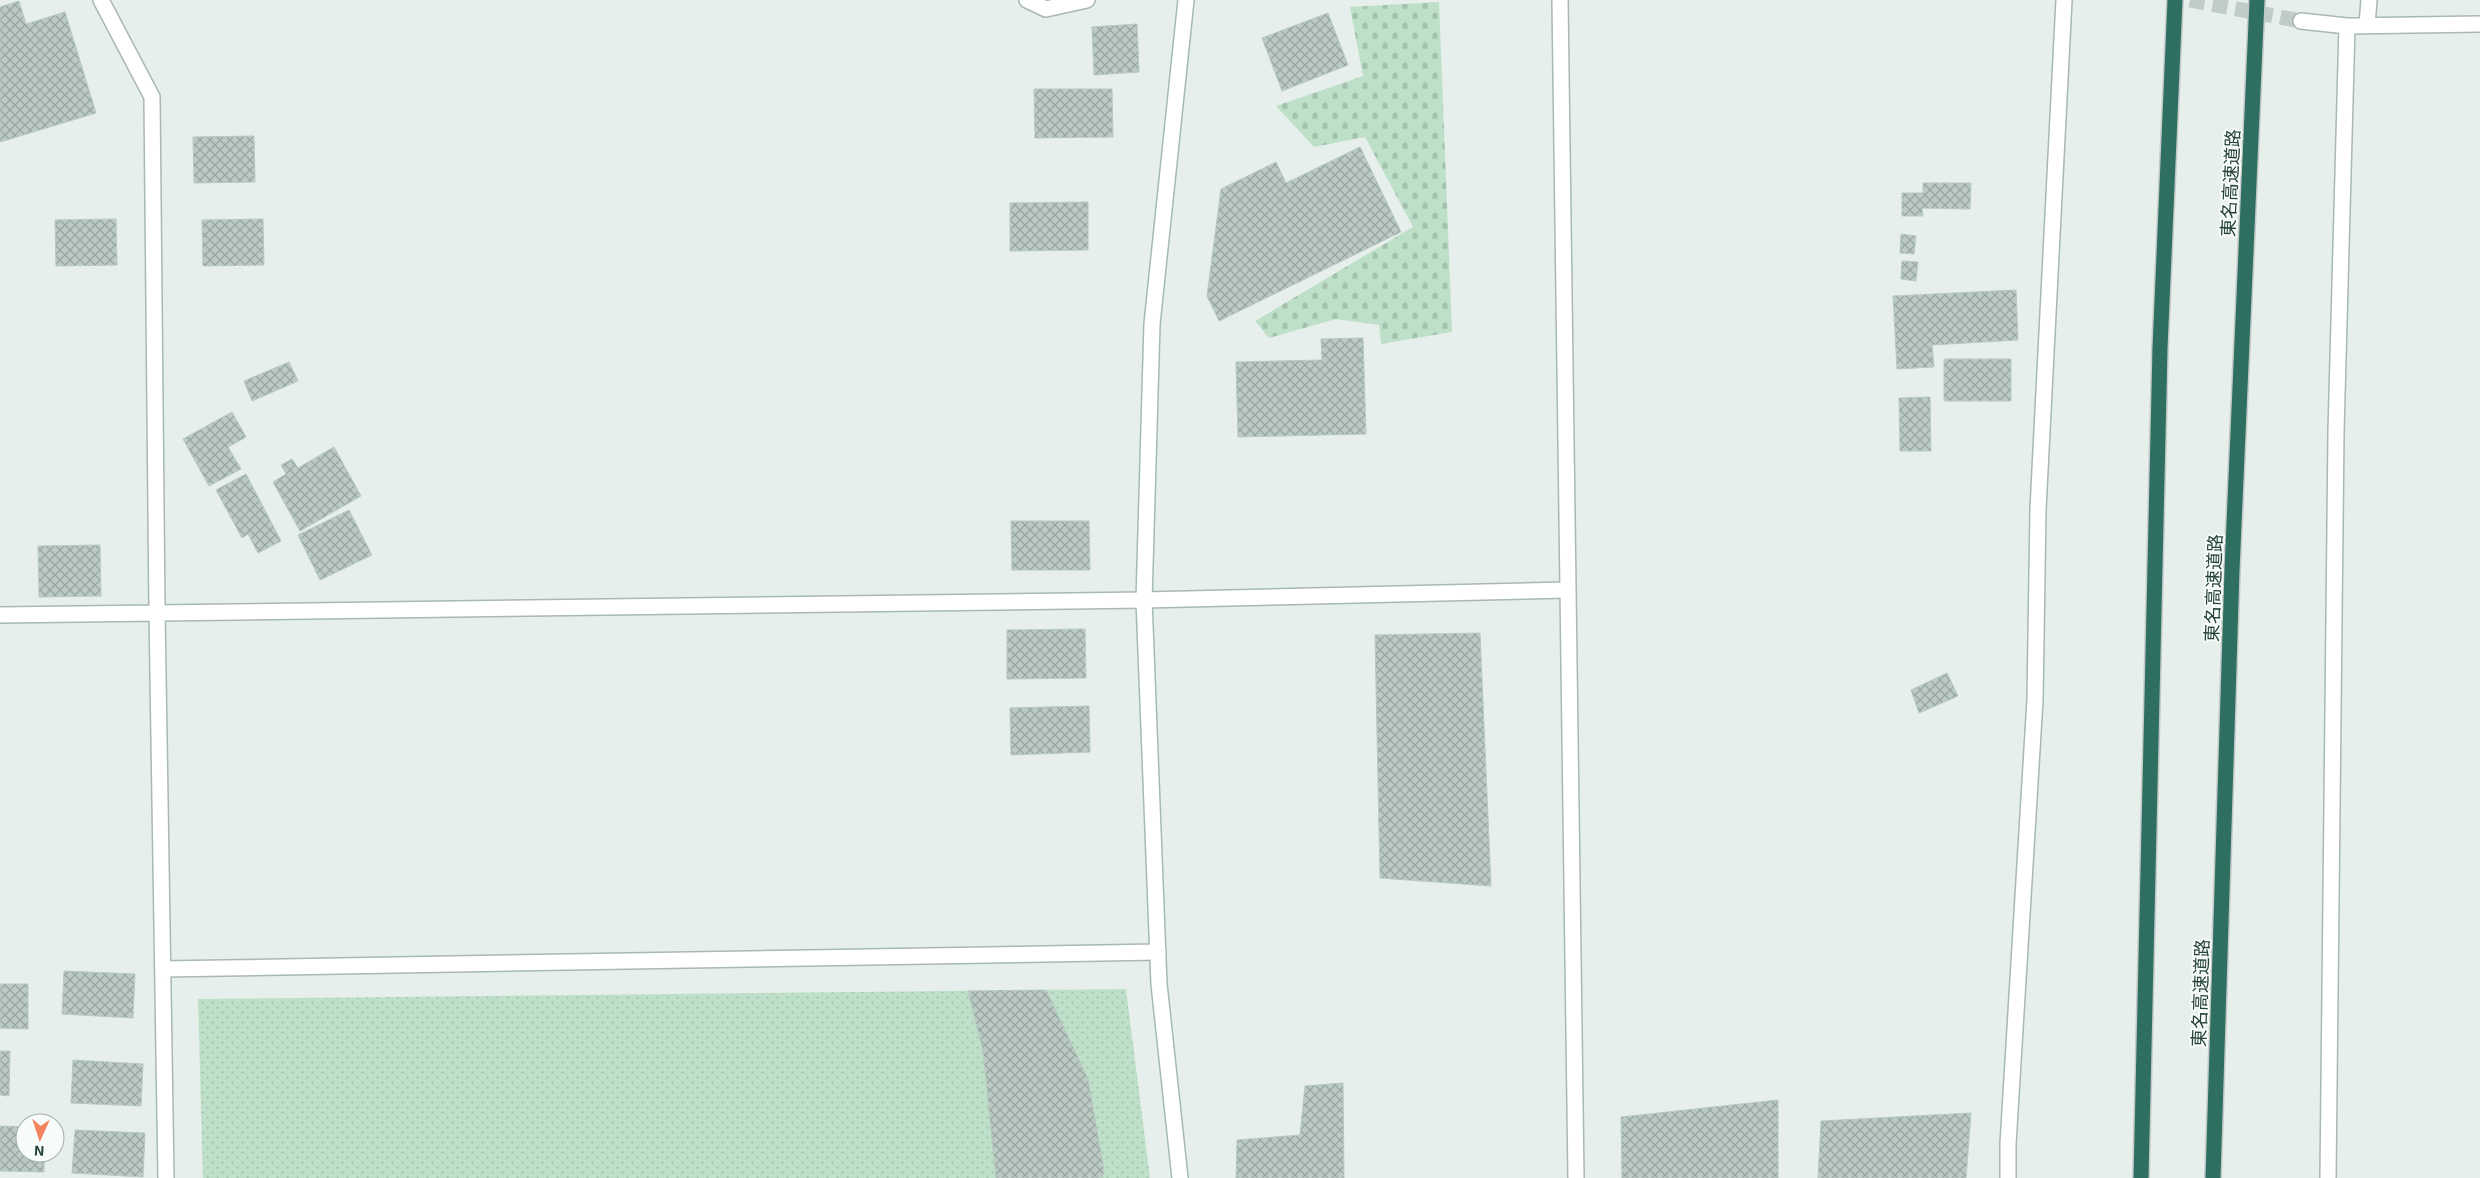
<svg xmlns="http://www.w3.org/2000/svg" width="2480" height="1178" font-family="'Exo 2','Noto Sans JP',sans-serif">
  <style>
    .grass { fill: url(#grass-dots) }
    .cemetery { fill: url(#cemetery-stones) }
    .building { fill: url(#building-cross-hatch); stroke: #b8c9c2 }
    .lines { fill: none; stroke-linecap: round; stroke-linejoin: round }
    .street-tunnel { stroke: #bfccc8; stroke-width: 15; stroke-dasharray: 15 8; stroke-linecap: butt }
    .street-casing { stroke: #a8b8b2; stroke-width: 18 }
    .secondary-casing { stroke: #a4bbb3; stroke-width: 18 }
    .highway-casing { stroke: #c2cac8; stroke-width: 18 }
    .street { stroke: #fff; stroke-width: 15 }
    .secondary { stroke: #fff; stroke-width: 15 }
    .highway { stroke: #2f6f62; stroke-width: 15 }
    .labels { text-anchor: middle; dominant-baseline: central; stroke-width: 4; stroke-linejoin: round; paint-order: stroke }
    .street-label { font-size: 18px; fill: #24423a; stroke: #f7fbf9 }
  </style>
  <defs>
    <pattern id="grass-dots" width="8" height="8" patternUnits="userSpaceOnUse" patternTransform="scale(1.25)"><rect width="8" height="8" fill="#bfe0c8"/><path d="M2 2h.1M6 6h.1" fill="none" stroke="#a4c1ad" stroke-width="1.8" stroke-linecap="round"/></pattern>
    <pattern id="cemetery-stones" width="16" height="16" patternUnits="userSpaceOnUse" patternTransform="scale(1.25)"><rect width="16" height="16" fill="#bfe0c8"/><path d="M2 7V4a2 2 0 0 1 4 0v3zM10 15v-3a2 2 0 0 1 4 0v3z" fill="#a4c1ad"/></pattern>
    <pattern id="building-cross-hatch" width="8" height="8" patternUnits="userSpaceOnUse" patternTransform="scale(1.25)"><rect width="8" height="8" fill="#bbcac4"/><path d="M0 0l8 8M0 8l8-8" fill="none" stroke="#98a6a0"/></pattern>
  </defs>
  <rect width="100%" height="100%" fill="#e6efeb"/>
  <!-- grass -->
  <path class="grass" d="M1126,989L1150,1178H203L198,999Z"/>
  <!-- cemetery -->
  <path class="cemetery" d="M1439,2L1452,332L1381,344L1379,325L1336,319L1269,338L1255,321L1413,227L1365,137L1314,147L1276,106L1363,76L1350,7Z"/>
  <!-- building -->
  <path class="building" d="M19,1L26,24L65,12L96,113L0,142V7Z
    M1328,13L1348,65L1282,91L1262,38Z
    M1137,24L1139,72L1094,75L1092,27Z
    M1034,89H1112L1113,137L1035,138Z
    M254,136L255,182L194,183L193,137Z
    M1360,147L1401,232L1219,321L1207,296L1221,189L1276,162L1286,183Z
    M1923,183H1971L1970,209L1922,208L1923,216H1902V193H1923Z
    M1088,202V250L1010,251V203Z
    M116,219L117,265L56,266L55,220Z
    M263,219L264,265L203,266L202,220Z
    M1901,234L1916,236L1914,254L1900,253Z
    M1902,261L1918,262L1916,281L1901,279Z
    M2016,290L2018,340L1932,345L1934,367L1897,369L1893,296Z
    M1363,338L1366,434L1238,437L1236,362L1322,360L1321,339Z
    M1944,359H2011V401H1944Z
    M289,362L298,381L252,401L244,381Z
    M1930,397L1931,451H1900L1899,398Z
    M232,412L246,437L228,447L241,469L209,486L183,439Z
    M334,447L361,496L300,531L273,482L286,474L281,465L292,459L298,468Z
    M246,474L281,541L258,553L248,534L242,538L216,490Z
    M349,510L372,555L320,580L298,535Z
    M1011,521H1089L1090,570H1012Z
    M100,545L101,596L39,597L38,546Z
    M1085,629L1086,678L1007,679V630Z
    M1480,633L1491,886L1380,878L1375,635Z
    M1947,673L1958,696L1919,713L1911,690Z
    M1089,706L1090,752L1011,755L1010,708Z
    M64,971L135,974L133,1018L62,1014Z
    M0,984H28V1029L0,1028Z
    M1046,990L1088,1079L1104,1171L1102,1178H996L983,1051L968,991Z
    M0,1051H10L9,1096L0,1095Z
    M73,1060L143,1064L141,1106L71,1103Z
    M1343,1083L1344,1178H1236L1237,1140L1300,1135L1305,1086Z
    M1778,1100V1178H1622L1621,1117Z
    M1971,1113L1966,1178H1818L1821,1121Z
    M0,1126L25,1127V1153H44V1172L0,1171Z
    M75,1130L145,1133L143,1177L72,1173Z"/>
  <g class="lines">
    <!-- street-tunnel -->
    <path class="street-tunnel" d="M2190,0L2301,21"/>
    <!-- street casing -->
    <g class="street-casing">
      <path id="street" d="M101,0L152,97L157,612L166,1178
        M1027,0L1046,9L1087,0
        M1560,0L1576,1178
        M2301,21L2347,26L2480,24
        M2367,25L2369,0
        M0,615L1144,600L1568,590
        M163,969L1158,952
        M2008,1178V1144L2035,700L2038,509L2064,0
        M2328,1178L2336,432L2347,26"/>
    </g>
    <!-- secondary casing -->
    <g class="secondary-casing">
      <path id="secondary" d="M1180,1178L1159,984L1144,600L1152,324L1186,0"/>
    </g>
    <!-- highway casing -->
    <g class="highway-casing">
      <path id="highway" d="M2141,1178L2160,348L2175,0
        M2213,1178L2232,570L2257,0"/>
    </g>
    <!-- street -->
    <use href="#street" class="street"/>
    <!-- secondary -->
    <use href="#secondary" class="secondary"/>
    <!-- highway -->
    <use href="#highway" class="highway"/>
  </g>
  <g class="labels">
    <!-- street labels -->
    <g class="street-label">
      <text transform="translate(2230 183) rotate(-87)">東名高速道路</text>
      <text transform="translate(2213 588) rotate(-88)">東名高速道路</text>
      <text transform="translate(2200 993) rotate(-88)">東名高速道路</text>
    </g>
  </g>
  <!-- north arrow -->
  <g transform="translate(40 1138) rotate(183)"><circle r="24" fill="#f7fbf9" stroke="#a3b1ad"/>
  <path d="M0-4L9 19L0 12L-9 19Z" fill="#f4845f"/>
  <text y="-8" font-size="14" font-weight="bold" text-anchor="middle" fill="#24423a">N</text>
  </g>
</svg>
